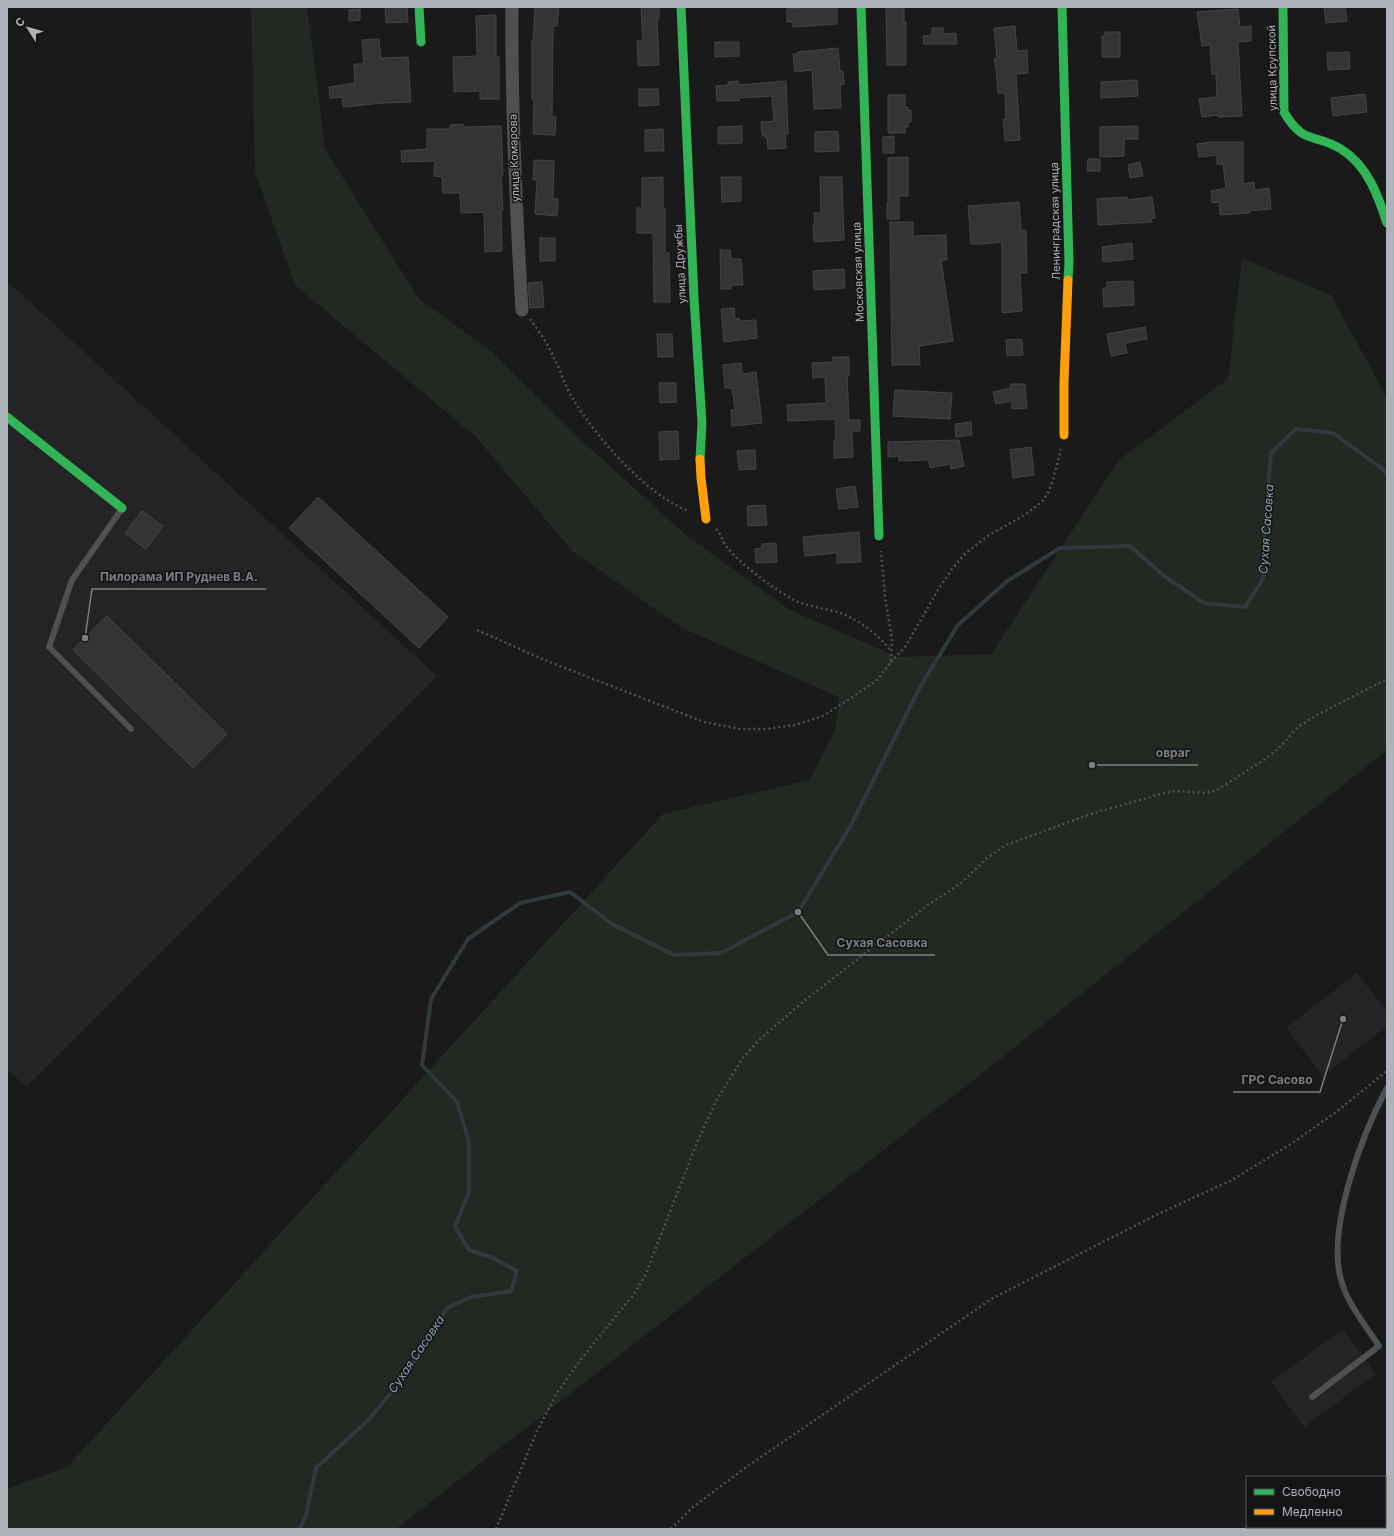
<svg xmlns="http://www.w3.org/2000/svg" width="1394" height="1536" font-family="Inter,sans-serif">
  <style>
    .built { fill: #242426 }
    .green { fill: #222822 }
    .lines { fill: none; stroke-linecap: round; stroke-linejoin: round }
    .stream { stroke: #30393d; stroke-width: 4 }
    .building { fill: #343435; stroke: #434446 }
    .path { stroke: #505153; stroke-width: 2.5; stroke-dasharray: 2 3; stroke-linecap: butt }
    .lane { stroke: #4f5052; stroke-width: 6 }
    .street { stroke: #4f5052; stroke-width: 13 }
    .fast { stroke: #30b455; stroke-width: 9 }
    .slow { stroke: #ff9f0a; stroke-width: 9 }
    .labels { text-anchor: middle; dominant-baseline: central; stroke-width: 3; stroke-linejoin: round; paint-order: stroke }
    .street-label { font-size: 11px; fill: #adb2b9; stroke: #141416 }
    .water-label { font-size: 12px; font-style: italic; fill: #87a4b0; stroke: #141416 }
    .leader { fill: none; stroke: #7a7d81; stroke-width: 1.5 }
    .callout-dot { fill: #7a7d81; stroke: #141416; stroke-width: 1.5 }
    .callout-label { font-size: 12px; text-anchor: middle; font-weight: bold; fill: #7a7d81; stroke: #141416; stroke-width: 3; stroke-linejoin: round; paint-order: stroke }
  </style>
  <rect width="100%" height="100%" fill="#1a1a1a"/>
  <!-- built -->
  <path class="built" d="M7,281L437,676L27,1086L7,1071Z
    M1357,973L1387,1011V1026L1323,1076L1286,1028Z
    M1343,1329L1376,1374L1304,1427L1271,1382Z"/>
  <!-- green -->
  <path class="green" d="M251,7H307L325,149L419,299L491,351L583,442L687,536L790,610L898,657L991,654L1119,460L1228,379L1242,258L1331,295L1387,398V750L976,1078L396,1529H7V1489L67,1467L663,814L809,780L835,730L839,697L684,629L572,551L476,437L295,285L255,172Z"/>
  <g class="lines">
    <!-- stream -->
    <path class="stream" d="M300,1529L306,1515L316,1468L367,1421L399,1384L424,1348L447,1308L471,1297L511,1291L517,1271L493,1258L469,1250L455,1226L469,1192V1142L457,1102L422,1065L431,999L468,939L520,903L570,892L612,924L674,955L721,953L798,912L850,827L920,687L958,625L1006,582L1060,548L1130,546L1164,576L1204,603L1245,607L1263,579L1265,522L1271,453L1296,429L1333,433L1380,467L1387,474"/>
  </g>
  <!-- building -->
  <path class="building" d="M385,7H407L408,22L386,23Z
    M535,7H559L557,26H553L552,117H556L555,135L533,134L534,99H532V41H533Z
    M641,7H659V19H657L659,65L638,66L637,41H643Z
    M811,7H837V24L793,27V22H787V9Z
    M886,7H904V22H906V65H887Z
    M1324,7H1345L1347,21L1326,23Z
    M360,9V20L349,21V10Z
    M1238,9L1240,27L1251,26V41L1238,42L1242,116L1218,117V115L1202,117L1199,99L1217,97L1216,74H1212L1210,45L1202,46L1197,12Z
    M496,15V57H499V99H480V91L454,92L453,57L477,56L476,16Z
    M1015,26L1017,51L1027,50L1028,73L1016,74L1020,140L1005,141L1003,119H1006L1005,93H998L996,67L994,59L997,58L994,28Z
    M932,28H943V34L956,33L957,44H924L923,36L932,35Z
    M1105,32H1120V57H1102V36H1105Z
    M379,39L381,58L408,57L411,102L383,103L343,107L342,97L330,98L329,87L355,83L354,64H364L362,40Z
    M715,42H739V56L715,57Z
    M838,48L840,71H843L844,84L840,85L841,108L814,109L812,70L795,72L793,54H798V52Z
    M1349,52L1350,69L1328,70L1327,53Z
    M1137,80L1138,96L1101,98V82Z
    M738,81L739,85L786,81L788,134H785L786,148L768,149L767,138H765L764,135H762L761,122L774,121L772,96L739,98V101H717L716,86L728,85V82Z
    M639,89H658L659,105L639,106Z
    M1365,94L1367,112L1333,116L1331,98Z
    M888,95H905V107H908V110H911V122H908V127H905V133H888Z
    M463,124V127L501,126L503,175H501L503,210L501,211L502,251L485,252L484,212L461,213L460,193H443L442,177L434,176L435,161L402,162L401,151L427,149V129H450V125Z
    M742,126V143L718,144V127Z
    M1138,126V139H1124V156L1100,157V127Z
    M663,129L664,151H645V130Z
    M838,131L839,151L815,152V132Z
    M894,136V153H883V137Z
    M1211,142H1243V184L1254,182L1255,190L1269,188L1271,209L1249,211L1250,213L1220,215L1219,202L1212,203L1211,191L1226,188L1223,164H1217V155L1199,157L1197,144Z
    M908,157V196H899V219H887V203H888V158Z
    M1088,159H1100V171H1087Z
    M534,160L554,161L553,199H558L557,216L535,214L537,180H533Z
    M1140,162L1143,176L1130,178L1128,165Z
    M663,177V209H665V253H669L670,302H654L653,233H637V208H642V178Z
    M721,177H741V201L722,202Z
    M820,177H842L844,240L814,242L813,225H815L814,213H821Z
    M1127,197V200L1152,197L1155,218L1151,219L1152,222L1098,225L1097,199Z
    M1019,202L1021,230H1026L1027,273H1020L1022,311L1002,313V242L982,244H971L968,206Z
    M890,222H913V236L946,235L947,260H941L953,341L919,346L920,365H892Z
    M540,238H555V261H540Z
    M1132,243L1133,259L1103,262L1102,247Z
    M720,250H730L731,259H741L743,285H731V289H721Z
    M844,269L845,288L814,290L813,271Z
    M1133,281L1134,305L1104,307L1103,288H1107V282Z
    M542,282L544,307L530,308L528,283Z
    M734,308L735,319L739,318L740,321L756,320L757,338L724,342L721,309Z
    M1145,327L1147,339L1125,343L1127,353L1111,356L1107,334Z
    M657,334H672L673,357H658Z
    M1022,339L1023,355L1007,356L1006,340Z
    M833,357H849V375H847L849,420H860V431L852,432L853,457L834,458V440H836L835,419L788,421L787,405L826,403L825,377L813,378L812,363L833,362Z
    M741,363L742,374L756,372L762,423L732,426L731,410H735L732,388H725L723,365Z
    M659,383H676V402L660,403Z
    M1011,384H1025L1027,408L1012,409V401L996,404L993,392L1011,388Z
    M895,390L952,393L950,419L893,416Z
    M971,422L972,435L956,437L955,424Z
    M678,431L679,459L660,460L659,432Z
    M959,440L964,466L951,469L950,464L930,468L929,460L899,461V456L888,457V442Z
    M1031,447L1034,475L1013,478L1010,450Z
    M755,450L756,469L739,470L737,451Z
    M855,486L858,507L839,509L836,489Z
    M318,497L448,617L419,648L289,528Z
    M765,505L767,525L748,526L747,506Z
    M142,511L163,526L146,549L125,533Z
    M859,532L861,562L837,563V553L805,556L803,537Z
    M776,543L777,562L756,563L755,549L762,548V544Z
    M107,616L227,734L193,768L73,650Z"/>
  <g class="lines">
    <!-- path -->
    <path class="path" d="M530,319C539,331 548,344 554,358C561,371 565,387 573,399C596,437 647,496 689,511
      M716,529C721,534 723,542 727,547C740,564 775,590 794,600C808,607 825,608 840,613C858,619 880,636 891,651
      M477,630L547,661L704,722L740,729H766L795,725L823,716L854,696L877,680L891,662L892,639L885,597L881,551
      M891,662L905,647L938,590L952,569L966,553L989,535L1023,516L1042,502L1049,491L1053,480L1061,449
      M496,1529L537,1431L557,1393L581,1359L634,1294L645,1276L698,1140L716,1101L743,1058L760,1039L804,1001L863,955L928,905L960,884L987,858L1006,845L1091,814L1164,793L1175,791L1206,793L1217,790L1265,759L1278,749L1298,727L1315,716L1387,679
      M671,1529L693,1507L745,1468L993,1298L1156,1215L1232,1180L1291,1144L1336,1112L1387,1071"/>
    <!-- lane -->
    <path class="lane" d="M121,510L72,580L49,647L131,729
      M1312,1397L1379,1346C1366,1326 1349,1306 1342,1283C1325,1232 1362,1134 1387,1088"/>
    <!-- street -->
    <path class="street" d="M512,7C511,108 516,209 522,310"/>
    <!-- fast -->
    <path class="fast" d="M419,7L421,42
      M681,7L694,298L702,423L700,459
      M861,7L879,536
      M1062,7L1069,263L1068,280
      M1283,7L1284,112C1303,145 1314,133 1341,149C1367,165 1378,195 1387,223
      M7,417L122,508"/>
    <!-- slow -->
    <path class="slow" d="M1064,435V383L1068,280
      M700,459L701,478L706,519"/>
  </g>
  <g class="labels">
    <!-- street labels -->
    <g class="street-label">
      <text transform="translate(1272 68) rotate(-91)">улица Крупской</text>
      <text transform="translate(514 158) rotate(-92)">улица Комарова</text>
      <text transform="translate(1055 221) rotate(-91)">Ленинградская улица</text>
      <text transform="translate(680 264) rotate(-93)">улица Дружбы</text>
      <text transform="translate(858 272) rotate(-92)">Московская улица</text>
    </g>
    <!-- water labels -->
    <g class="water-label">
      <text transform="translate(1266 529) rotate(-86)">Сухая Сасовка</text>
      <text transform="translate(416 1354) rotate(-56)">Сухая Сасовка</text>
    </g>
  </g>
  <!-- callouts -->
  <path class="leader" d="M85 638L92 589H266M1092 765L1147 765H1198M798 912L828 955H935M1343 1019L1320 1092H1233"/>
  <g class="callout-dot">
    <circle cx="85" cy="638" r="4"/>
    <circle cx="1092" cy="765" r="4"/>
    <circle cx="798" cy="912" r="4"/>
    <circle cx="1343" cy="1019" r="4"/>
  </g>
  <g class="callout-label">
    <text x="179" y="581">Пилорама ИП Руднев В.А.</text>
    <text x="1173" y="757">овраг</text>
    <text x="882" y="947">Сухая Сасовка</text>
    <text x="1277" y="1084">ГРС Сасово</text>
  </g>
  <!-- border -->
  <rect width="1394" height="1536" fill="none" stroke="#adb2b9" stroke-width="16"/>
  <!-- legend -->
  <rect x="1246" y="1476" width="140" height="52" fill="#141416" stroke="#515357"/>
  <rect x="1254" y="1489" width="20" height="6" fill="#30b455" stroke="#515357"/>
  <text x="1282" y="1496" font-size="12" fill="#adb2b9">Свободно</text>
  <rect x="1254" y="1509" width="20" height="6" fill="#ff9f0a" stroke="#515357"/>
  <text x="1282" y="1516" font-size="12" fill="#adb2b9">Медленно</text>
  <!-- north arrow -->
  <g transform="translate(28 28) rotate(307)" stroke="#141416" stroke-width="3" paint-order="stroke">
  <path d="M0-3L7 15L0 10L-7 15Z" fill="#adb2b9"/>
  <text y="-6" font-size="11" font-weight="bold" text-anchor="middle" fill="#adb2b9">С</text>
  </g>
</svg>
